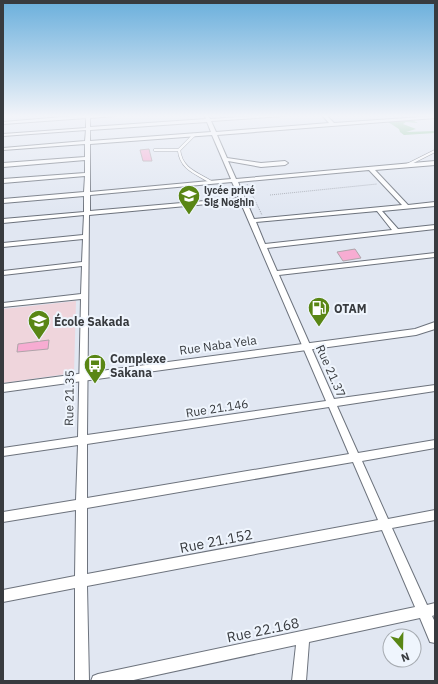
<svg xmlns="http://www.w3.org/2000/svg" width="438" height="684" font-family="'IBM Plex Sans',sans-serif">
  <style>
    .education { fill: #efd5dc }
    .forest { fill: #83c38f }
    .building { fill: #f7acd2; stroke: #b0a4aa }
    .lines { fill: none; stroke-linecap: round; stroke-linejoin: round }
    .service-casing { stroke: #6d737d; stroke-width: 3.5 }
    .minor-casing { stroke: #6d737d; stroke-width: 2 }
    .tertiary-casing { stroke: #6d737d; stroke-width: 2 }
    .path { stroke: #a4a9b2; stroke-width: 1; stroke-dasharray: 1 1; stroke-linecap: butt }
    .service { stroke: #fff; stroke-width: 2.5 }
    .minor { fill: #fff; fill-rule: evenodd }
    .tertiary { fill: #fff; fill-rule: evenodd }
    .labels { text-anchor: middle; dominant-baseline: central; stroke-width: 4; stroke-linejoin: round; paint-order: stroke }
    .far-poi-label { font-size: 10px; font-weight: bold; fill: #383b3f; stroke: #eff5fd; text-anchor: start }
    .poi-label { font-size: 12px; font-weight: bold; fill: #383b3f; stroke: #eff5fd; text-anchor: start }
    .street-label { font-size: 12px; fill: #383b3f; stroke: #eff5fd }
    .near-street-label { font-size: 14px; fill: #383b3f; stroke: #eff5fd }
  </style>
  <rect width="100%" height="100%" fill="#e1e7f2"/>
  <!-- education -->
  <path class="education" d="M76,301L74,373L3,383V309Z"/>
  <!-- forest -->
  <path class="forest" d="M412,120L418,123L406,122L403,124L416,129L406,132L434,131L435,133L404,135L400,132L399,129L388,122Z"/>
  <!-- building -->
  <path class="building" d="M149,149L152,161H143L140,150Z
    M355,249L361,258L343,261L337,252Z
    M49,340L48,349L17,352L18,344Z"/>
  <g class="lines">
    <!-- service casing -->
    <g class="service-casing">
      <path id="service" d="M194,135L179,150C181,169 196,173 211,182
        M155,150H179
        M407,165L435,151"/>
    </g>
    <!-- minor casing -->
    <g class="minor-casing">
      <path id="minor" d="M86,115H116L114,116L90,118V127L206,119L204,115H208L210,119L266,115H285L283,116L211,121L216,132L329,123L322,115H326L334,123L435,116V118L217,135L227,158L261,163L285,161L288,163L285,165L261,167L228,161L236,179L435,161V165L375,170L408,205L435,202V206L382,211L398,229L435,225V229L267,248L277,271L435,253V257L279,275L334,399L435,385V391L337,406L358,453L435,440V448L362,461L388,519L435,510V520L392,528L427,605L435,603V615L432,616L435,622V643L430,642L420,618L309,642L306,681H292L296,645L129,681H91L93,676L98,674L415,607L382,530L87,586L89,681H75V588L3,602V590L75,576L76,510L3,522V512L76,500L78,445L3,456V448L78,437L81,299L3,307V303L81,294L82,266L3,275V271L82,262L83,239L3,247V243L83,235L84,215L3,223V219L84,212V196L3,203V199L84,192L85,176L3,183V179L85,173V160L3,167V163L85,157V144L3,150V148L85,141L86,130L3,136V134L86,128V118L3,124V122ZM207,122L211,132L90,141V130ZM212,135L231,179L90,192V144ZM369,170L402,205L254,219L238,182ZM232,182L239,198L90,211V195ZM240,201L326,401L87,435L89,215ZM377,211L392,230L265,244L256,222ZM329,407L349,454L87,498V444ZM353,462L378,520L87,574V508Z"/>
    </g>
    <!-- tertiary casing -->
    <g class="tertiary-casing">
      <path id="tertiary" d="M435,322V329L416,335L3,392V384L415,329Z"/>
    </g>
    <!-- path -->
    <path class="path" d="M247,184L262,215
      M270,195L377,184"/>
    <!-- service -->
    <use href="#service" class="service"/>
    <!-- minor -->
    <use href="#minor" class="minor"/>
    <!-- tertiary -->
    <use href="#tertiary" class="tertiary"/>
  </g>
  <!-- sky -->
  <linearGradient id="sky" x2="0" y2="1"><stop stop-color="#6aafdc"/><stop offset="0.55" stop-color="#f2f4f9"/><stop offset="1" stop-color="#f2f4f9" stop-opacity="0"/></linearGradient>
  <rect width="438" height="211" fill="url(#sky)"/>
  <!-- icons -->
  <defs>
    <g id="school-pin" transform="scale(1.15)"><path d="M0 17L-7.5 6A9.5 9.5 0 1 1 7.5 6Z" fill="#598615" stroke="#eff5fd"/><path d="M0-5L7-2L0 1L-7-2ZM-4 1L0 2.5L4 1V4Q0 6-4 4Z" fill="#fff"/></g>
    <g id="fuel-pin" transform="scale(1.15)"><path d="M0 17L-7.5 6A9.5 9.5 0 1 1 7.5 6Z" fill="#598615" stroke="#eff5fd"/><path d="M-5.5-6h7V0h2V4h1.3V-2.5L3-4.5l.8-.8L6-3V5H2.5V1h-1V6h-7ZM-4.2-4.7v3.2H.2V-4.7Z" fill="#fff"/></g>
    <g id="bus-pin" transform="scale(1.15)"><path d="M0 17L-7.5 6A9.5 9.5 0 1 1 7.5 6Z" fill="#598615" stroke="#eff5fd"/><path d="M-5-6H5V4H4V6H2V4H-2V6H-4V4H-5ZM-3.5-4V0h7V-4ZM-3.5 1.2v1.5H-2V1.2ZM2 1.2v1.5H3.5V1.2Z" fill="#fff"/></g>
  </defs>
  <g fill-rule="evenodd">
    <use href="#school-pin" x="189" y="196"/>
    <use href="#fuel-pin" x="319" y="308"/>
    <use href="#school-pin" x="39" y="321"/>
    <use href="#bus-pin" x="95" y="365"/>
  </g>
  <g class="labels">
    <!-- far-poi labels -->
    <g class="far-poi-label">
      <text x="204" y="190">lycée privé<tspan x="204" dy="12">Sig Noghin</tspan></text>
    </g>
    <!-- poi labels -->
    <g class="poi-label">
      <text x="334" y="308">OTAM</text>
      <text x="54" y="321">École Sakada</text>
      <text x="110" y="358">Complexe<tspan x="110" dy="14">Sakana</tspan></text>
    </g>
    <!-- street labels -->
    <g class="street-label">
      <text transform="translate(218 345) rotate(-8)">Rue Naba Yela</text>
      <text transform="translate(331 371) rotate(66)">Rue 21.37</text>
      <text transform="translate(69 398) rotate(-89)">Rue 21.35</text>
      <text transform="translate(217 408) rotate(-9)">Rue 21.146</text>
    </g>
    <!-- near-street labels -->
    <g class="near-street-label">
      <text transform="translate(216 541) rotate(-11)">Rue 21.152</text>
      <text transform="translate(263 630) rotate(-12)">Rue 22.168</text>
    </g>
  </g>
  <!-- border -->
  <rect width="438" height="684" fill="none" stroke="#383b3f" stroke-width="8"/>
  <!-- north arrow -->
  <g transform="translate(402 648) rotate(160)"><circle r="19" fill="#eff5fd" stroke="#a6abb1"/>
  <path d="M0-3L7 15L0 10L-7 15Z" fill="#598615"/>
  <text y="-6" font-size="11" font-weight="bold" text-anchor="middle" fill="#383b3f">N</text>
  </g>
</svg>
